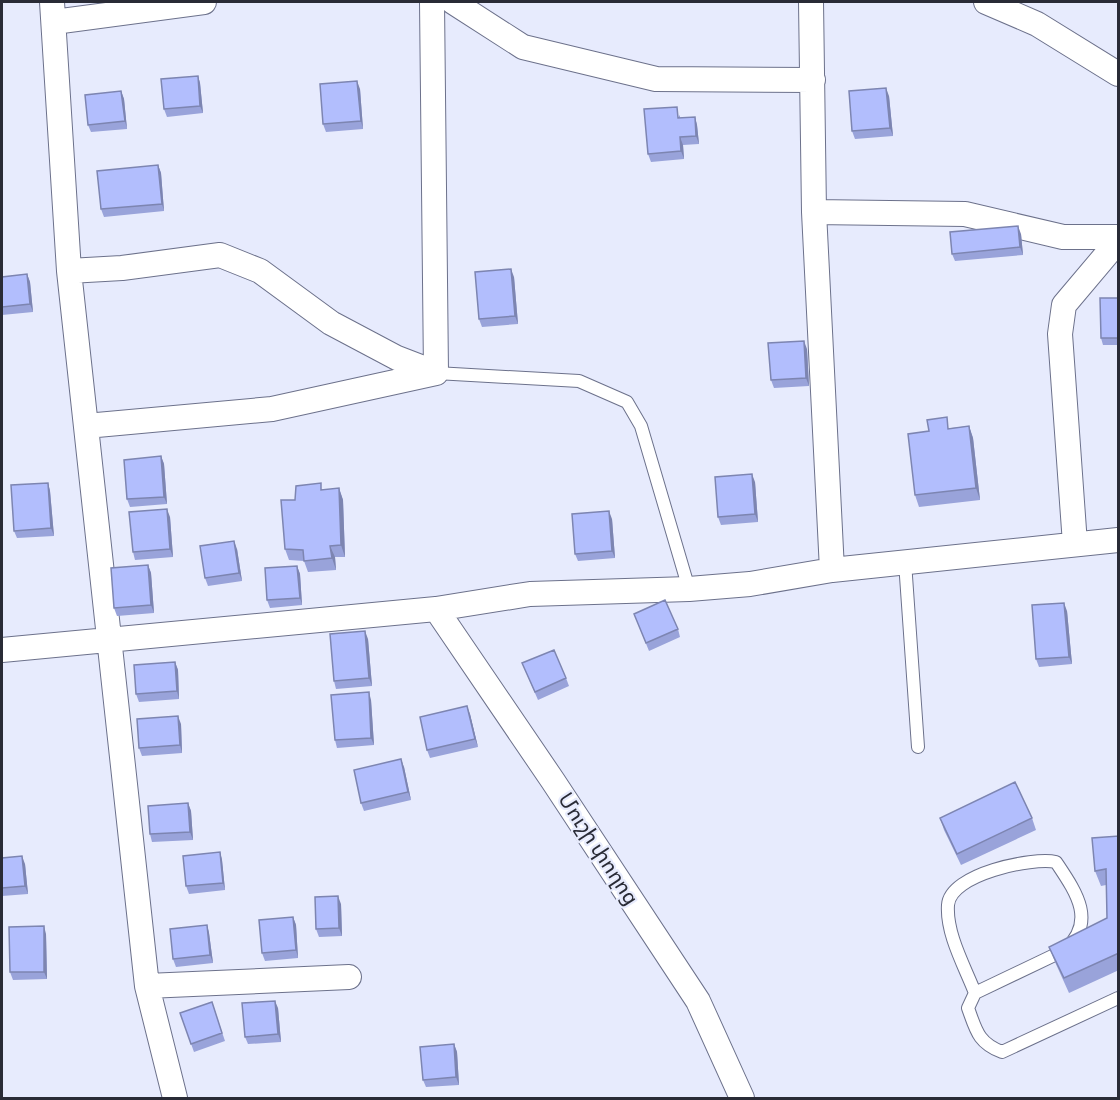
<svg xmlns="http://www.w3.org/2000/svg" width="1120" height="1100" font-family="'Alegreya Sans','Noto Sans Armenian',sans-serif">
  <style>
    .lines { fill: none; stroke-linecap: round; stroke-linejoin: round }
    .lane-casing { stroke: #6c718b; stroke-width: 14 }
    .street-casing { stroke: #6c718b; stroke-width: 26 }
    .lane { stroke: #fff; stroke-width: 12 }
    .street { stroke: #fff; stroke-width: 24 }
    .wall { fill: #99a3da }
    .shaded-wall { fill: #7d85b1 }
    .building { fill: #b2befd; stroke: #7d85b1; stroke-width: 1.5 }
    .labels { text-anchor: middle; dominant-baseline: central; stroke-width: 4.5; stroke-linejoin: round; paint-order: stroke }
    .street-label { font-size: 21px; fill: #292b36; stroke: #e7ebfd }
  </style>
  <rect width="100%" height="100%" fill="#e7ebfd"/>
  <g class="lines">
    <!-- lane casing -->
    <g class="lane-casing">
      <path id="lane" d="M436,373L579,381L627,402L641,426L689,589
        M905,562L918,747
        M975,993C965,967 946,934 948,905C950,874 1032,857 1056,862C1076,892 1097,921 1065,950L975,993L968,1008C976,1030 978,1043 1002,1052L1118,998"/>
    </g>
    <!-- street casing -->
    <g class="street-casing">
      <path id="street" d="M52,2L69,271L147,986L175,1098
        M432,2L436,373
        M453,2L523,47L656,79L813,80
        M811,2L814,212
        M986,2L1037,24L1118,74
        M54,22L204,2
        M69,271L122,268L220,255L260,271L331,323L397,358L436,373
        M86,426L272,409L436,373
        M1075,544L1060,334L1064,305L1118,241
        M832,570L814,212L965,214L1063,237H1118
        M436,609L553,781L698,1001L742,1098
        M2,650L436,609L530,594L689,589L750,584L832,570L1118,540
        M147,986L349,977"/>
    </g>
    <!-- lane -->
    <use href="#lane" class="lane"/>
    <!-- street -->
    <use href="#street" class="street"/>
  </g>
  <!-- wall -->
  <path class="wall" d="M198,76L200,83L203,113L167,117L164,109Z
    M360,89L363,129L326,132L323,124Z
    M121,91L124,99L127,129L91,132L88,125Z
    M889,96L893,136L855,139L852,131Z
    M680,115V118L695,117L697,125L699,144L683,145L684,159L651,162L648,154Z
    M158,165L161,173L164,211L104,217L101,209Z
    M1021,234L1023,255L955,261L952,254Z
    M27,274L30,282L33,312L2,315V277Z
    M514,277L518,324L482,327L479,319Z
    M1119,298V345H1103L1101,338Z
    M807,349L809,386L774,388L771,380Z
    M969,426L973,438L980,500L919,507L915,495L951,428Z
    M161,456L164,464L167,504L130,507L127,499Z
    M755,482L758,522L721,525L718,517Z
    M48,483L50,491L54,536L17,538L14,531Z
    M339,488L343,500L345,557H335L336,570L308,572L304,561L289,560L285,549L295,500L323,490Z
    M170,517L173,557L135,560L133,552Z
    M612,519L615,558L578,561L575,554Z
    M237,549L242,581L208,586L205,578Z
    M148,565L151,573L154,613L117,616L114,608Z
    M297,566L300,574L302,605L270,608L267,600Z
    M1067,611L1072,664L1039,667L1036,659Z
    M634,614L678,629L680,637L649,651Z
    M368,639L372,686L336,689L334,681Z
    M175,662L178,670L179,699L139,702L136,694Z
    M522,663L566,678L569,686L538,700Z
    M371,700L374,745L337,748L335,740Z
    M470,714L478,747L430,758L427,750Z
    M181,724L182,753L142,756L139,748Z
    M404,767L411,800L364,811L361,803Z
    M188,803L191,811L193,840L152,842L150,834Z
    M940,818H1032L1036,830L961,865L944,830Z
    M1119,836V970L1069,993L1055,962L1049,947L1107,918L1106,885L1101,886L1095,871Z
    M220,852L222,860L225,890L189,894L186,886Z
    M2,858L25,864L28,894L2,896Z
    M341,904L342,936L319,937L316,929Z
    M293,917L296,925L298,958L265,961L262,953Z
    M207,925L209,933L213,963L176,967L173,959Z
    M46,934L47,979L13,980L10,972Z
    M212,1002L225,1041L194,1052L180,1013Z
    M278,1008L281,1042L248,1044L245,1037Z
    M454,1044L457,1052L459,1085L426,1087L423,1080Z"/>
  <!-- shaded-wall -->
  <path class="shaded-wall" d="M198,76L200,83L203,113L200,106Z
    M357,81L360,89L363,129L361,121Z
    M886,88L889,96L893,136L890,128Z
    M121,91L124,99L127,129L125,121Z
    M695,117L697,125L699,144L696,136Z
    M680,137L683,145L684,159L681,151Z
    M158,165L161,173L164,211L162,204Z
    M1018,226L1021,234L1023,255L1020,247Z
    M511,269L514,277L518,324L515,316Z
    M27,274L30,282L33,312L30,304Z
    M804,341L807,349L809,386L806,378Z
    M969,426L973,438L980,500L976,488Z
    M161,456L164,464L167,504L164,497Z
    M752,474L755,482L758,522L755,514Z
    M48,483L50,491L54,536L51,528Z
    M339,488L343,500L345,557L341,545Z
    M167,509L170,517L173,557L170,549Z
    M609,511L612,519L615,558L612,551Z
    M234,541L237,549L242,581L239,573Z
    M330,546L335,557L336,570L332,558Z
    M148,565L151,573L154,613L151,605Z
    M297,566L300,574L302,605L300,598Z
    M1064,603L1067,611L1072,664L1069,657Z
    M365,631L368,639L372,686L369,678Z
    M175,662L178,670L179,699L177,691Z
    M369,692L371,700L374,745L371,738Z
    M467,706L470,714L478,747L475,739Z
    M178,716L181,724L182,753L180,745Z
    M401,759L404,767L411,800L408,792Z
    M188,803L191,811L193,840L190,832Z
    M220,852L222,860L225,890L223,883Z
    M22,856L25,864L28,894L25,886Z
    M338,896L341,904L342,936L339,928Z
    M293,917L296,925L298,958L296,950Z
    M207,925L209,933L213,963L210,955Z
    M44,926L46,934L47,979L44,972Z
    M275,1001L278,1008L281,1042L278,1034Z
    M454,1044L457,1052L459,1085L456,1077Z"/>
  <!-- building -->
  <path class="building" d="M198,76L200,106L164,109L161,79Z
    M357,81L361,121L323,124L320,84Z
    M886,88L890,128L852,131L849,91Z
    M121,91L125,121L88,125L85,95Z
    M677,107L678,118L695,117L696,136L680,137L681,151L648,154L644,109Z
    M158,165L162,204L101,209L97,171Z
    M1018,226L1020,247L952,254L950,232Z
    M511,269L515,316L479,319L475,272Z
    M27,274L30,304L2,307V277Z
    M1100,298H1119V338H1101Z
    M804,341L806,378L771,380L768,343Z
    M947,417L948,429L969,426L976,488L915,495L908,434L929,431L927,420Z
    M161,456L164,497L127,499L124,460Z
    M752,474L755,514L718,517L715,477Z
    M48,483L51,528L14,531L11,485Z
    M321,483V490L339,488L341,545L330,546L332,558L304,561L303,550L285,549L281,500H295L296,486Z
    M167,509L170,549L133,552L129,512Z
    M609,511L612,551L575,554L572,514Z
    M234,541L239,573L205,578L200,546Z
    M148,565L151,605L114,608L111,568Z
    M297,566L300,598L267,600L265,568Z
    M665,600L678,629L646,643L634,614Z
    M1064,603L1069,657L1036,659L1032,605Z
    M365,631L369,678L334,681L330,634Z
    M554,650L566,678L535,692L522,663Z
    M175,662L177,691L136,694L134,665Z
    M369,692L371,738L335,740L331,695Z
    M467,706L475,739L427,750L420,717Z
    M178,716L180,745L139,748L137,719Z
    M401,759L408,792L361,803L354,770Z
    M1015,782L1032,818L957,854L940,818Z
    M188,803L190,832L150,834L148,806Z
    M1119,836V953L1064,978L1049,947L1107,918L1106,869L1095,871L1092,838Z
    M220,852L223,883L186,886L183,856Z
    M22,856L25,886L2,888V858Z
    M338,896L339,928L316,929L315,897Z
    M293,917L296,950L262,953L259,920Z
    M207,925L210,955L173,959L170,929Z
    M44,926V972H10L9,927Z
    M275,1001L278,1034L245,1037L242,1003Z
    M212,1002L222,1033L191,1044L180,1013Z
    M454,1044L456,1077L423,1080L420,1047Z"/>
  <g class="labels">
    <!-- street labels -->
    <g class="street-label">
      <text transform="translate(598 849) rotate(57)">Մուշի փողոց</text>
    </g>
  </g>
  <!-- border -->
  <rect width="1120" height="1100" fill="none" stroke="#292b36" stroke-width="6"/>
</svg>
